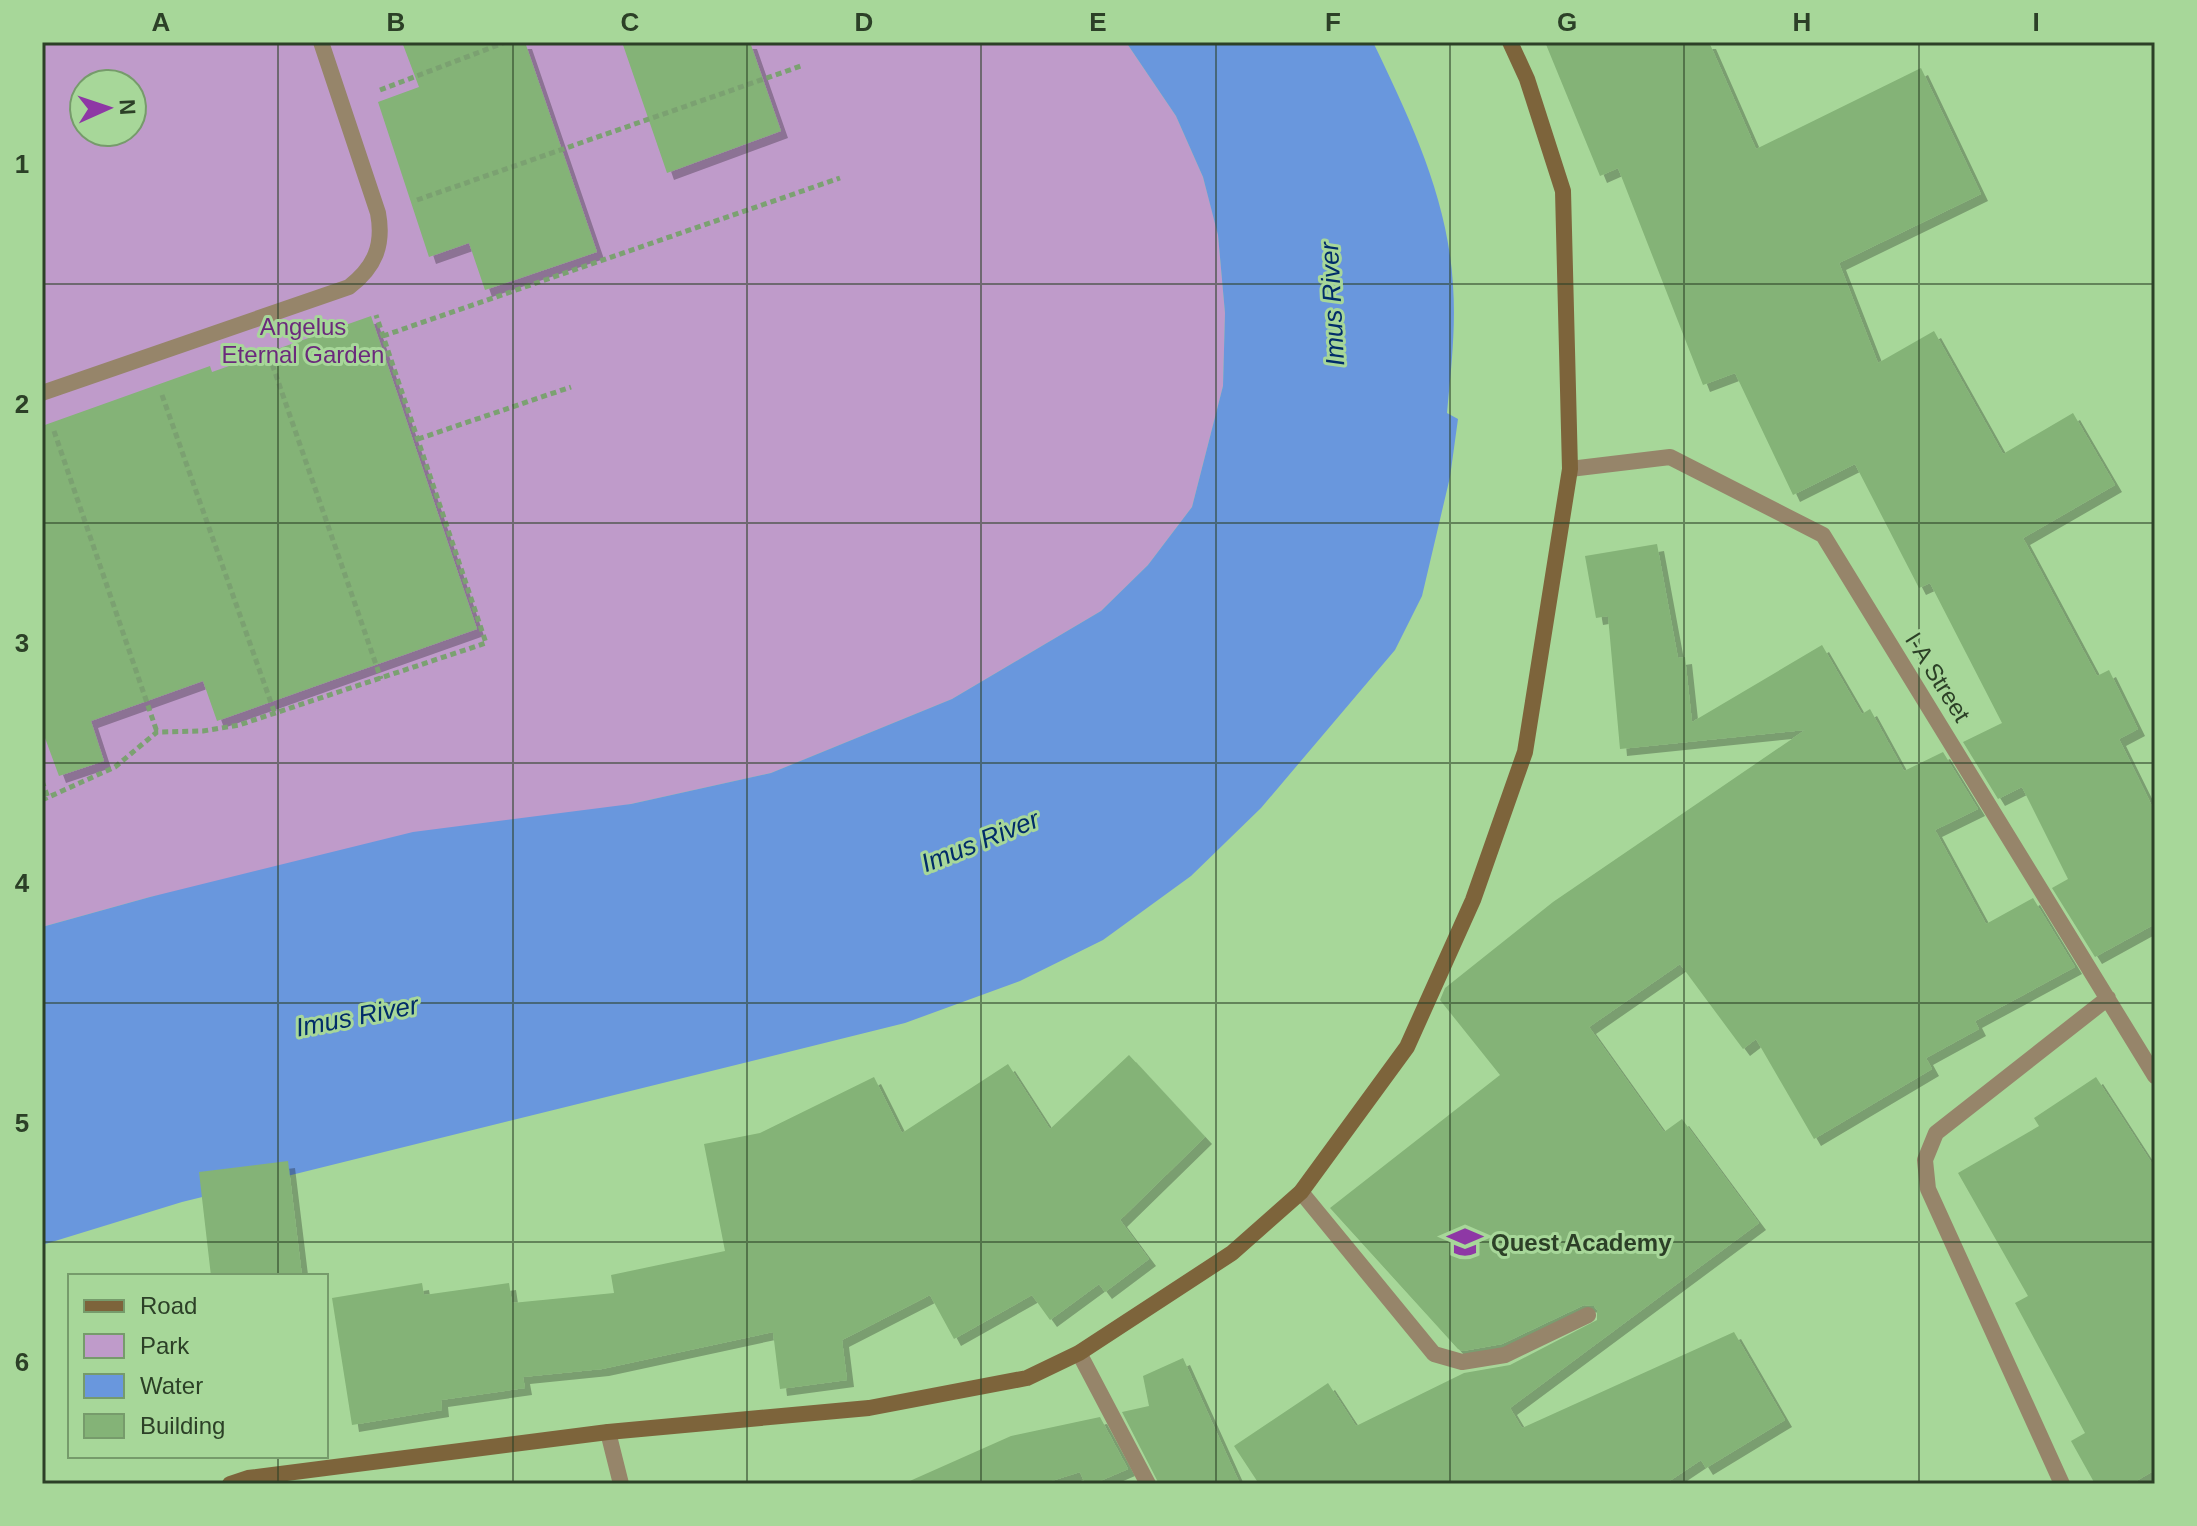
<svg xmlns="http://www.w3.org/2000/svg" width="2197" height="1526" font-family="Arial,sans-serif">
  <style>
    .green { fill: #bf9bca; fill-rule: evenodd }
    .water { fill: #6997dd }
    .building { fill: #84b377; filter: url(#shadow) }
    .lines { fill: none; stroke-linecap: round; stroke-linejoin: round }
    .path { stroke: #7ba171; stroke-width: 5; stroke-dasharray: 6 4; stroke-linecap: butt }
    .lane { stroke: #96856a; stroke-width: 16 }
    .street { stroke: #96856a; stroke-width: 16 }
    .secondary { stroke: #7d643b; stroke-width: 16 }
    .grid { fill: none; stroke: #2c4027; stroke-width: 2; stroke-opacity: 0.55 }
    .labels { text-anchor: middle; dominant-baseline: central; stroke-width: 6; stroke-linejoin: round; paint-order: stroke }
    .park-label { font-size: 24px; fill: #6b297c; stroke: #a7d799 }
    .street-label { font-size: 24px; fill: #2c4027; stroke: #a7d799 }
    .poi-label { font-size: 24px; font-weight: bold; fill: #2c4027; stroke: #a7d799; text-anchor: start }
    .water-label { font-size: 26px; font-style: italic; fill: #012c69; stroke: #a7d799 }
    .neatline { fill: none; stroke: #2c4027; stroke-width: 3 }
    .grid-label { font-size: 26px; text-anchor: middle; font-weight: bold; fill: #2c4027 }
  </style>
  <defs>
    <filter id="shadow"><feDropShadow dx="7" dy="7" stdDeviation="0" flood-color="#0004"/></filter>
  </defs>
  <rect width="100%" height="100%" fill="#a7d799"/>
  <!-- green -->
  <path class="green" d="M42,42H1126L1176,116L1203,177L1218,234L1225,313L1223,386L1192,507L1148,565L1101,611L952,699L771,773L631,804L150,897L42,927ZM84,84H132V132H84Z"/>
  <!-- water -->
  <path class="water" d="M1126,42H1373C1410,119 1448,198 1453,285C1456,328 1451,370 1447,413L1458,419L1450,477L1422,596L1395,650L1261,808L1191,876L1103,940L1020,981L905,1023L182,1202L42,1245V927L150,897L413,832L631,804L771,773L952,699L1101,611L1148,565L1192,507L1223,386L1225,313L1218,235L1203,177L1176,116Z"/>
  <!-- building -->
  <path class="building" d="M402,42H525L597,252L485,290L469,243L429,257L378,102L419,87Z
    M622,42H750L781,131L667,173Z
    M1545,42H1709L1756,149L1921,68L1981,194L1839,263L1878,363L1934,331L2003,454L2073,413L2115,485L2023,538L2097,676L2109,670L2138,729L2119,739L2155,812V924L2095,957L2052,888L2068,879L2022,787L1998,799L1963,742L2002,723L1930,583L1919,588L1855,464L1793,495L1735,373L1703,385L1618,168L1600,176Z
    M371,316L477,629L217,721L203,681L91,721L104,761L59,776L45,738L42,739V426L210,366L212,372Z
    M1657,544L1678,658L1685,657L1692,722L1822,645L1862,714L1870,709L1904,771L1943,752L1978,809L1935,830L1986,924L2033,898L2075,967L1975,1021L1979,1029L1926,1058L1932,1069L1814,1139L1756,1039L1743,1049L1680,964L1589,1027L1664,1132L1682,1119L1759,1223L1510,1408L1522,1428L1734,1332L1785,1420L1706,1468L1701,1460L1665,1484H1259L1234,1446L1328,1383L1356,1426L1464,1373L1510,1365L1597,1320V1310L1594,1306L1584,1305L1502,1344L1463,1351L1458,1349L1330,1208L1500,1075L1440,1000L1445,988L1553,902L1805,730L1620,749L1608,616L1596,618L1585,556Z
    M1129,1055L1205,1137L1120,1220L1149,1259L1105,1292L1099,1284L1050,1320L1032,1295L954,1339L930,1295L842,1340L847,1380L780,1389L773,1332L602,1369L523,1377L525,1388L441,1400L442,1410L352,1425L332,1298L422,1283L424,1295L509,1283L512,1303L614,1293L611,1275L725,1251L704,1144L760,1133L874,1077L902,1133L1008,1064L1050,1129Z
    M2096,1077L2155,1168V1470L2131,1484H2095L2071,1441L2085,1433L2015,1303L2028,1296L1958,1173L2039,1126L2034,1118Z
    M288,1161L302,1276H211L199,1172Z
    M1183,1358L1240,1484H1159L1122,1412L1149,1406L1143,1376Z
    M1100,1417L1128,1469L1093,1484H1085L1080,1472L1042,1484H903L1011,1436Z"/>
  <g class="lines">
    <!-- path -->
    <path class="path" d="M380,90L506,42
      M417,200L801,66
      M383,336L840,178
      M269,355L381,679
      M162,395L275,714
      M54,431L157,732
      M418,439L571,387
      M42,781L48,798
      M42,800L115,767L157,732L203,731L239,725L486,643L376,315"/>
    <!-- lane -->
    <path class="lane" d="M42,393L349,287C375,267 384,245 378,213L321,42
      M1301,1192L1434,1354L1462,1362L1505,1355L1588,1315"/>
    <!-- street -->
    <path class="street" d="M1570,469L1670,457L1823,535L2155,1076
      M1079,1353L1148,1484
      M608,1432L621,1484
      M2062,1484L1928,1189L1925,1160L1936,1133L2108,998"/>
    <!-- secondary -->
    <path class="secondary" d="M230,1484L248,1478L608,1432L869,1408L1027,1378L1079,1353L1232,1253L1301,1192L1407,1047L1473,900L1525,752L1570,469L1563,191L1527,79L1510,42"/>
  </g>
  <!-- grid -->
  <path class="grid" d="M278,42V1276M513,42V1484M747,42V1484M981,42V1484M1216,42V1484M1450,42V1484M1684,42V1484M1919,42V1484M42,284H2155M42,523H2155M42,763H2155M42,1003H2155M42,1242H2155M278,1456V1484"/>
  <!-- icons -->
  <defs>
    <g id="school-bare" transform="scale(2.76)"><path d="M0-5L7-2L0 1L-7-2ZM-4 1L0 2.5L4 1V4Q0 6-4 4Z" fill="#8e38a5" stroke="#a7d799" stroke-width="2.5" paint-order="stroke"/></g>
  </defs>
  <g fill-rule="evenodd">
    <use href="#school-bare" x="1465" y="1242"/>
  </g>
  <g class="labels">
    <!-- park labels -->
    <g class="park-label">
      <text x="303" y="326">Angelus<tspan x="303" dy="28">Eternal Garden</tspan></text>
    </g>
    <!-- street labels -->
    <g class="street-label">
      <text transform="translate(1938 677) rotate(58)">I-A Street</text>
    </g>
    <!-- poi labels -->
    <g class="poi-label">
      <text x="1491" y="1242">Quest Academy</text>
    </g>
    <!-- water labels -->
    <g class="water-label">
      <text transform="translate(1332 304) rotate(-93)">Imus River</text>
      <text transform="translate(980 841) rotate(-22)">Imus River</text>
      <text transform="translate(357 1016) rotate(-11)">Imus River</text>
    </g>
  </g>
  <!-- border -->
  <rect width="2197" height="1526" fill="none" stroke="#a7d799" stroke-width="88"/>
  <!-- legend -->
  <rect x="68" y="1274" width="260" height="184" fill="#a7d799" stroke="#769b6b" stroke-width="2"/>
  <rect x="84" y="1300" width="40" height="12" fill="#7d643b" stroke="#769b6b" stroke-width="2"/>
  <text x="140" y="1314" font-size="24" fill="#2c4027">Road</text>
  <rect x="84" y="1334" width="40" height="24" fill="#bf9bca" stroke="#769b6b" stroke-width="2"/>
  <text x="140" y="1354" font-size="24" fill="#2c4027">Park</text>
  <rect x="84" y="1374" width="40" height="24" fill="#6997dd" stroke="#769b6b" stroke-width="2"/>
  <text x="140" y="1394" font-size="24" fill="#2c4027">Water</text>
  <rect x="84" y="1414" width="40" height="24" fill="#84b377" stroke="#769b6b" stroke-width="2"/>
  <text x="140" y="1434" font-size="24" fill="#2c4027">Building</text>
  <!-- north arrow -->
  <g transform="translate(108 108) rotate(87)"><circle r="38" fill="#a7d799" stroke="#769b6b" stroke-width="2"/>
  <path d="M0-6L14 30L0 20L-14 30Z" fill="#8e38a5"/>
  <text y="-12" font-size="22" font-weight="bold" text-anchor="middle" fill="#2c4027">N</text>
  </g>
  <rect x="44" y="44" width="2109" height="1438" class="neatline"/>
  <g class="grid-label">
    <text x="161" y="31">A</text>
    <text x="396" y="31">B</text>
    <text x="630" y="31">C</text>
    <text x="864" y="31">D</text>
    <text x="1098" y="31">E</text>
    <text x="1333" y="31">F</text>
    <text x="1567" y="31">G</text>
    <text x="1802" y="31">H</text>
    <text x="2036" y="31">I</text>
    <text x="22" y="173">1</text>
    <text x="22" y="413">2</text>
    <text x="22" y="652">3</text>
    <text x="22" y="892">4</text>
    <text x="22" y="1132">5</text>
    <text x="22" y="1371">6</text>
  </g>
</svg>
